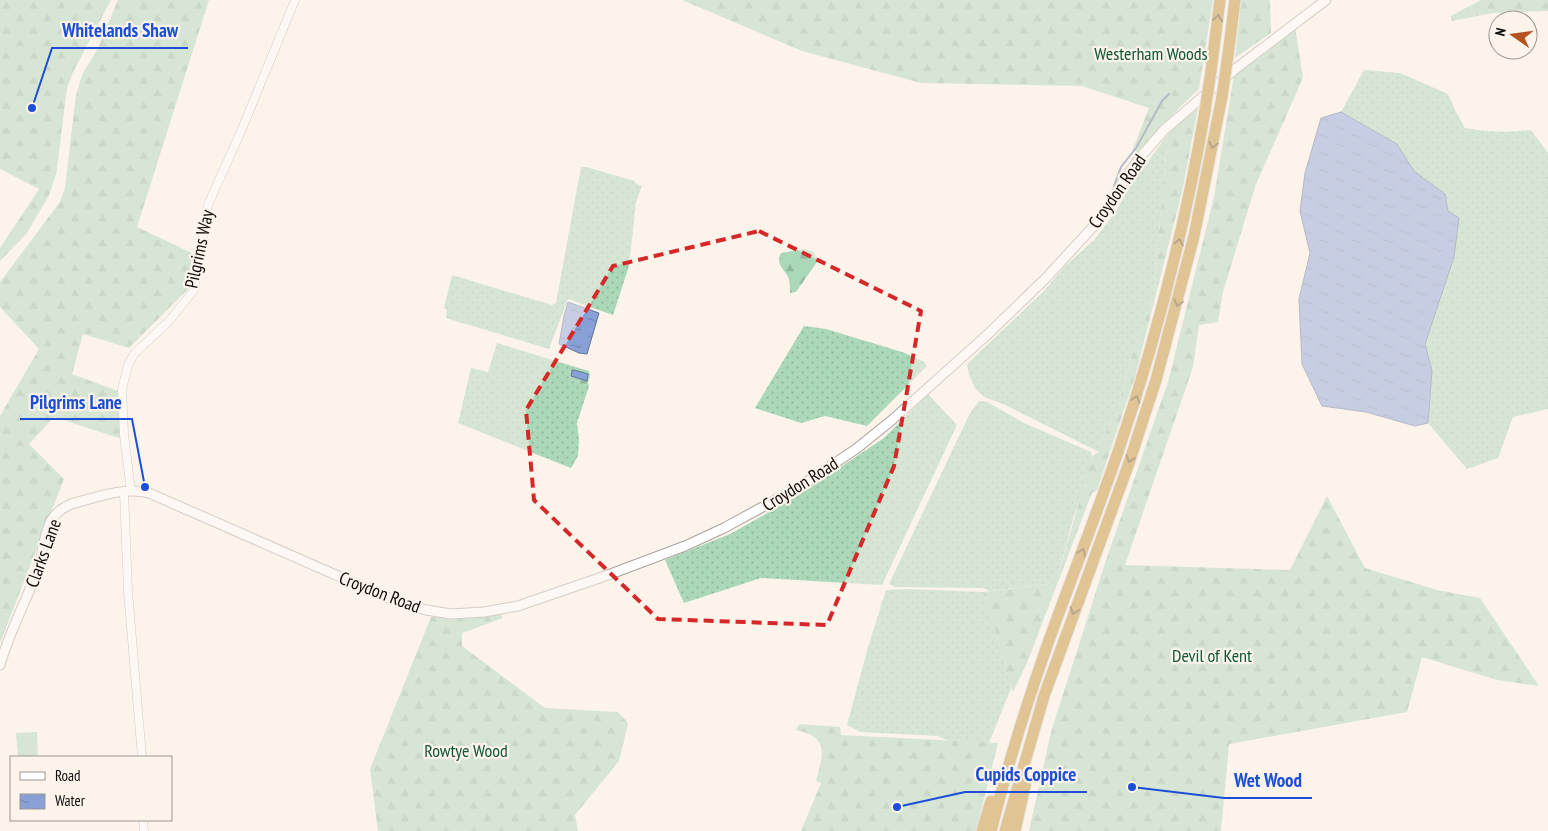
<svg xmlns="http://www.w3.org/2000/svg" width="1548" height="831" font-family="'PT Sans Narrow',sans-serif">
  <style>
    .grass { fill: url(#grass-dots) }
    .forest { fill: url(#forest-firs) }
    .pitch { fill: #aad8b9 }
    .water { fill: url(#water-ripples); stroke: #637499 }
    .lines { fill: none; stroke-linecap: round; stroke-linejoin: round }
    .stream { stroke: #637499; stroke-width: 2 }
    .tertiary-casing { stroke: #a9a19a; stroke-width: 9 }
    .secondary-casing { stroke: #a9a19a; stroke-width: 11 }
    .motorway-casing { stroke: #d4d3d3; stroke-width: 13 }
    .tertiary { stroke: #fff; stroke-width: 8 }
    .secondary { stroke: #fff; stroke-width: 9 }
    .motorway { stroke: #be8d2c; stroke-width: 11 }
    .motorway-bridge-casing { stroke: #d4d3d3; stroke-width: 13; stroke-linecap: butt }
    .motorway-bridge { stroke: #be8d2c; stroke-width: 11 }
    .oneway { stroke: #664c1a }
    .marked { fill: none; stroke: #d62828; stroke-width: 4; stroke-dasharray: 10 6; stroke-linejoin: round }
    .labels { text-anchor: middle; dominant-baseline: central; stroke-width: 4.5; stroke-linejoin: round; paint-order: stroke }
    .park-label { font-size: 18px; fill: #105732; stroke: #fcf3eb }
    .street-label { font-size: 18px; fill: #0e0c09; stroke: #fcf3eb }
    .leader { fill: none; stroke: #1d4ed8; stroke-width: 2 }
    .callout-dot { fill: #1d4ed8; stroke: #fcf3eb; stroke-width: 2 }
    .callout-label { font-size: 19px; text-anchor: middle; font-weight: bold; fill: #1d4ed8; stroke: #fcf3eb; stroke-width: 4.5; stroke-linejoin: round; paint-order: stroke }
  </style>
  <defs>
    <pattern id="grass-dots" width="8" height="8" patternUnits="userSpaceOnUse" patternTransform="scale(1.25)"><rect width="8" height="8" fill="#aad8b9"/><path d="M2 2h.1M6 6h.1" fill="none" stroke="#91b89e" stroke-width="1.8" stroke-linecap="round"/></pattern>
    <pattern id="forest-firs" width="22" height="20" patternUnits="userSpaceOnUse" patternTransform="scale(1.25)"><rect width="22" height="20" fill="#aad8b9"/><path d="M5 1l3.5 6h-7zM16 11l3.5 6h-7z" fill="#91b89e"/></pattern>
    <pattern id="water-ripples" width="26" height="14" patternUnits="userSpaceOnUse" patternTransform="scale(1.25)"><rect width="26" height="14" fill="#87a1d7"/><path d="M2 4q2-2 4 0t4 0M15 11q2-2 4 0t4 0" fill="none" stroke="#7389b7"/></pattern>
  </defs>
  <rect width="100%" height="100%" fill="#fcf3eb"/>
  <!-- grass -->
  <path class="grass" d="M1364,70L1400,73L1448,94L1456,112L1465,128C1487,132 1508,133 1531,130L1548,153V409L1513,417L1498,458L1467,469L1428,423L1432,371L1425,344L1454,257L1445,194L1414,171L1397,144L1341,112Z
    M1168,134L1153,297L1128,366L1118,409L1101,441L1099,452L1003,404L984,397L975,388L969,375L967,364L1043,292L1065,266L1094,240L1116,211L1130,186Z
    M581,167H586L635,181V183L642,186L636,202L629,266L613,315L568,299L549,349L446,318L447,310L444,308L452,275L552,305L556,303Z
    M804,326L826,329L902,352L923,361L927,366L867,426L825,416L801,423L755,408Z
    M497,343L572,366L569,378L584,385L588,383L589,386L577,423L579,440L578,456L571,468L458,423L471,368L488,372Z
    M928,394L957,425L882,585L761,578L684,603L665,560L730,534L794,498L884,438Z
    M979,401L987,402L1024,423L1091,452C1095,464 1077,506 1073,519C1067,540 1062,562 1056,583L989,591L983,588L895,587L889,584L970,413Z
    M908,589L983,592L1012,686L989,743L949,741L938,736L860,732L847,725L868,647L886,590Z"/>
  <!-- forest -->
  <path class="forest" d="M0,0H111L73,72L67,88L56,175L49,195L27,233L0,261V248L39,189L0,169Z
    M118,0H209L137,227L192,253L188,289L129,348L83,334L72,374L118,391L122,439L54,417L29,444L64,479L0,643V416L39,349L0,307V282L60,202L65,188L76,95L82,75L98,48Z
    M682,0H1213L1199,89L1180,107L1136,155L1131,154L1149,108L1082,86L921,83L802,51Z
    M1241,0H1270L1271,33L1235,58Z
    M1481,0H1548V11L1493,13L1452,21L1451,16Z
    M1295,27L1303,78L1256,184L1223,292L1218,322L1199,325L1193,367L1125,565L1290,570L1327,496L1365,568L1437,590L1480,598L1539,686L1497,680L1422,657L1407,712L1229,744L1221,831H1029L1051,732L1105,563L1168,382L1214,197L1234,75Z
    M1198,108L1182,192L1135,377L1097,490L1092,493L1027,663L1013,692L983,592L1056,583L1092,456L1099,452L1101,441L1118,409L1128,366L1153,297L1168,134L1191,109Z
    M804,249L814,252L817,262L796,292L790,293C790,289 790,283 789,279C785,269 775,265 781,253Z
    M572,366L589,371L590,375L588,383L581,386L580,383L569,378Z
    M500,614L503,618L462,633V646L545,708L618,712L628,723L619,761L575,815L578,831H378L370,769L431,617L467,618Z
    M799,724L840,727L841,735L998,743L976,831H801L821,783L816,781C823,754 830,737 796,730Z"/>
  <!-- pitch -->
  <path class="pitch" d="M37,732L38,757H18L16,733Z"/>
  <!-- water -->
  <path class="water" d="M1341,112L1397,144L1414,171L1445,194L1448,211L1459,218L1454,257L1425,344L1432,371L1428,423L1415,426L1366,412L1322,406L1302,364L1299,299L1310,253L1300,211L1305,173L1321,118Z
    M568,302L599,313L587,354L579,353L559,344L564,316Z
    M574,370L588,374L587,381L571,376L572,371Z"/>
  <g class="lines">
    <!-- stream -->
    <path class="stream" d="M1114,186L1121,167L1136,148L1162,101L1169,94"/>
    <!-- tertiary casing -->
    <g class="tertiary-casing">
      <path id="tertiary" d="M131,491L124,435L122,389L128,365L134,354L169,321L194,290L208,205L242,129L295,0
        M124,492L128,591L142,757
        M143,820L144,831"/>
    </g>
    <!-- secondary casing -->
    <g class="secondary-casing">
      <path id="secondary" d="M0,665C9,633 25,603 37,572C43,556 43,537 51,521C56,512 63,508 71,504C95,498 125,486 149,493L386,597L426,610L451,614L484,612L518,606L608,575L685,546L724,528L799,487L856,449L892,420L987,335L1046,278L1102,217L1124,180L1138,160L1164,130L1234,70L1326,0"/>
    </g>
    <!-- motorway casing -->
    <g class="motorway-casing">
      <path id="motorway" d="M1228,55L1235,0
        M1211,71L1220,0
        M982,831L991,801
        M991,831C1007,768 1026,705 1048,643C1071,579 1096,516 1118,452C1156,340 1185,227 1205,111
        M1005,831L1044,696L1129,463L1156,380L1194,236L1222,97
        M1015,831L1026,781"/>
    </g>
    <!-- tertiary -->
    <use href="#tertiary" class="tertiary"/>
    <!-- secondary -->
    <use href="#secondary" class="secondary"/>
    <!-- motorway -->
    <use href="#motorway" class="motorway"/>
    <!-- motorway-bridge casing -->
    <g class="motorway-bridge-casing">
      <path id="motorway-bridge" d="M1222,97L1228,55
        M1205,111L1211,71"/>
    </g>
    <!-- motorway-bridge -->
    <use href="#motorway-bridge" class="motorway-bridge"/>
  </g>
  <!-- one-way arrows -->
  <defs><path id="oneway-chevron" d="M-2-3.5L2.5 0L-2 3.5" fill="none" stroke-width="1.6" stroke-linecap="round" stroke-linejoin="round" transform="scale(1.25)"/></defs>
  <g class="oneway">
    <use href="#oneway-chevron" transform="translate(1218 18) rotate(-82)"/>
    <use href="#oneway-chevron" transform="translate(1213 145) rotate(101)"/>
    <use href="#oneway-chevron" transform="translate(1179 242) rotate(-77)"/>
    <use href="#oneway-chevron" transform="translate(1178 303) rotate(105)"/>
    <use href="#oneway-chevron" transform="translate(1136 399) rotate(-72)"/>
    <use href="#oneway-chevron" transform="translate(1130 459) rotate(109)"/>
    <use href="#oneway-chevron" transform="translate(1082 552) rotate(-69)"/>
    <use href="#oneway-chevron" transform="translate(1074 611) rotate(110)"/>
  </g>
  <!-- marked area -->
  <path d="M0 0H1548V831H0ZM759,231L921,311L894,466L827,625L658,619L534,500L526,410L613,266Z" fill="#fcf3eb" fill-opacity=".55" fill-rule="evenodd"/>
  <path class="marked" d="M759,231L921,311L894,466L827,625L658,619L534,500L526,410L613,266Z"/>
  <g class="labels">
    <!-- park labels -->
    <g class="park-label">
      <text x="1151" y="53">Westerham Woods</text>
      <text x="1212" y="655">Devil of Kent</text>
      <text x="466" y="750">Rowtye Wood</text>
    </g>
    <!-- street labels -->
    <g class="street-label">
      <text transform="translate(1117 191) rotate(-55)">Croydon Road</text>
      <text transform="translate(199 249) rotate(-78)">Pilgrims Way</text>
      <text transform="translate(800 484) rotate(-32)">Croydon Road</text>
      <text transform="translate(43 553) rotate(-70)">Clarks Lane</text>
      <text transform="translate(380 592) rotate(21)">Croydon Road</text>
    </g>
  </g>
  <!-- callouts -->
  <path class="leader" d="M32 108L52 48H188M145 487L132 419H20M897 807L965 792H1087M1132 787L1224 798H1312"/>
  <g class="callout-dot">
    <circle cx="32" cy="108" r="5"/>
    <circle cx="145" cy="487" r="5"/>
    <circle cx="897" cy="807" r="5"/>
    <circle cx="1132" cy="787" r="5"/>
  </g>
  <g class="callout-label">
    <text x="120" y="37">Whitelands Shaw</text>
    <text x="76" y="409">Pilgrims Lane</text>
    <text x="1026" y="781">Cupids Coppice</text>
    <text x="1268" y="787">Wet Wood</text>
  </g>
  <!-- legend -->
  <rect x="10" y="756" width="162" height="65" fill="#fcf3eb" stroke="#9d9791"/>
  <rect x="20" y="772" width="25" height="8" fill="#ffffff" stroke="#9d9791"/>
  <text x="55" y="781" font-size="15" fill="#0e0c09">Road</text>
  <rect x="20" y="794" width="25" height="15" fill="url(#water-ripples)" stroke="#9d9791"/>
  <text x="55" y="806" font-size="15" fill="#0e0c09">Water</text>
  <!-- north arrow -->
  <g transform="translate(1513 35) rotate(284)"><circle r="24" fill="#fcf3eb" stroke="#9d9791"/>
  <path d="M0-4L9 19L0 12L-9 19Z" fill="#b6521f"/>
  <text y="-8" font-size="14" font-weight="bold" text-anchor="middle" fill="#0e0c09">N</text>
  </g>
</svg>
